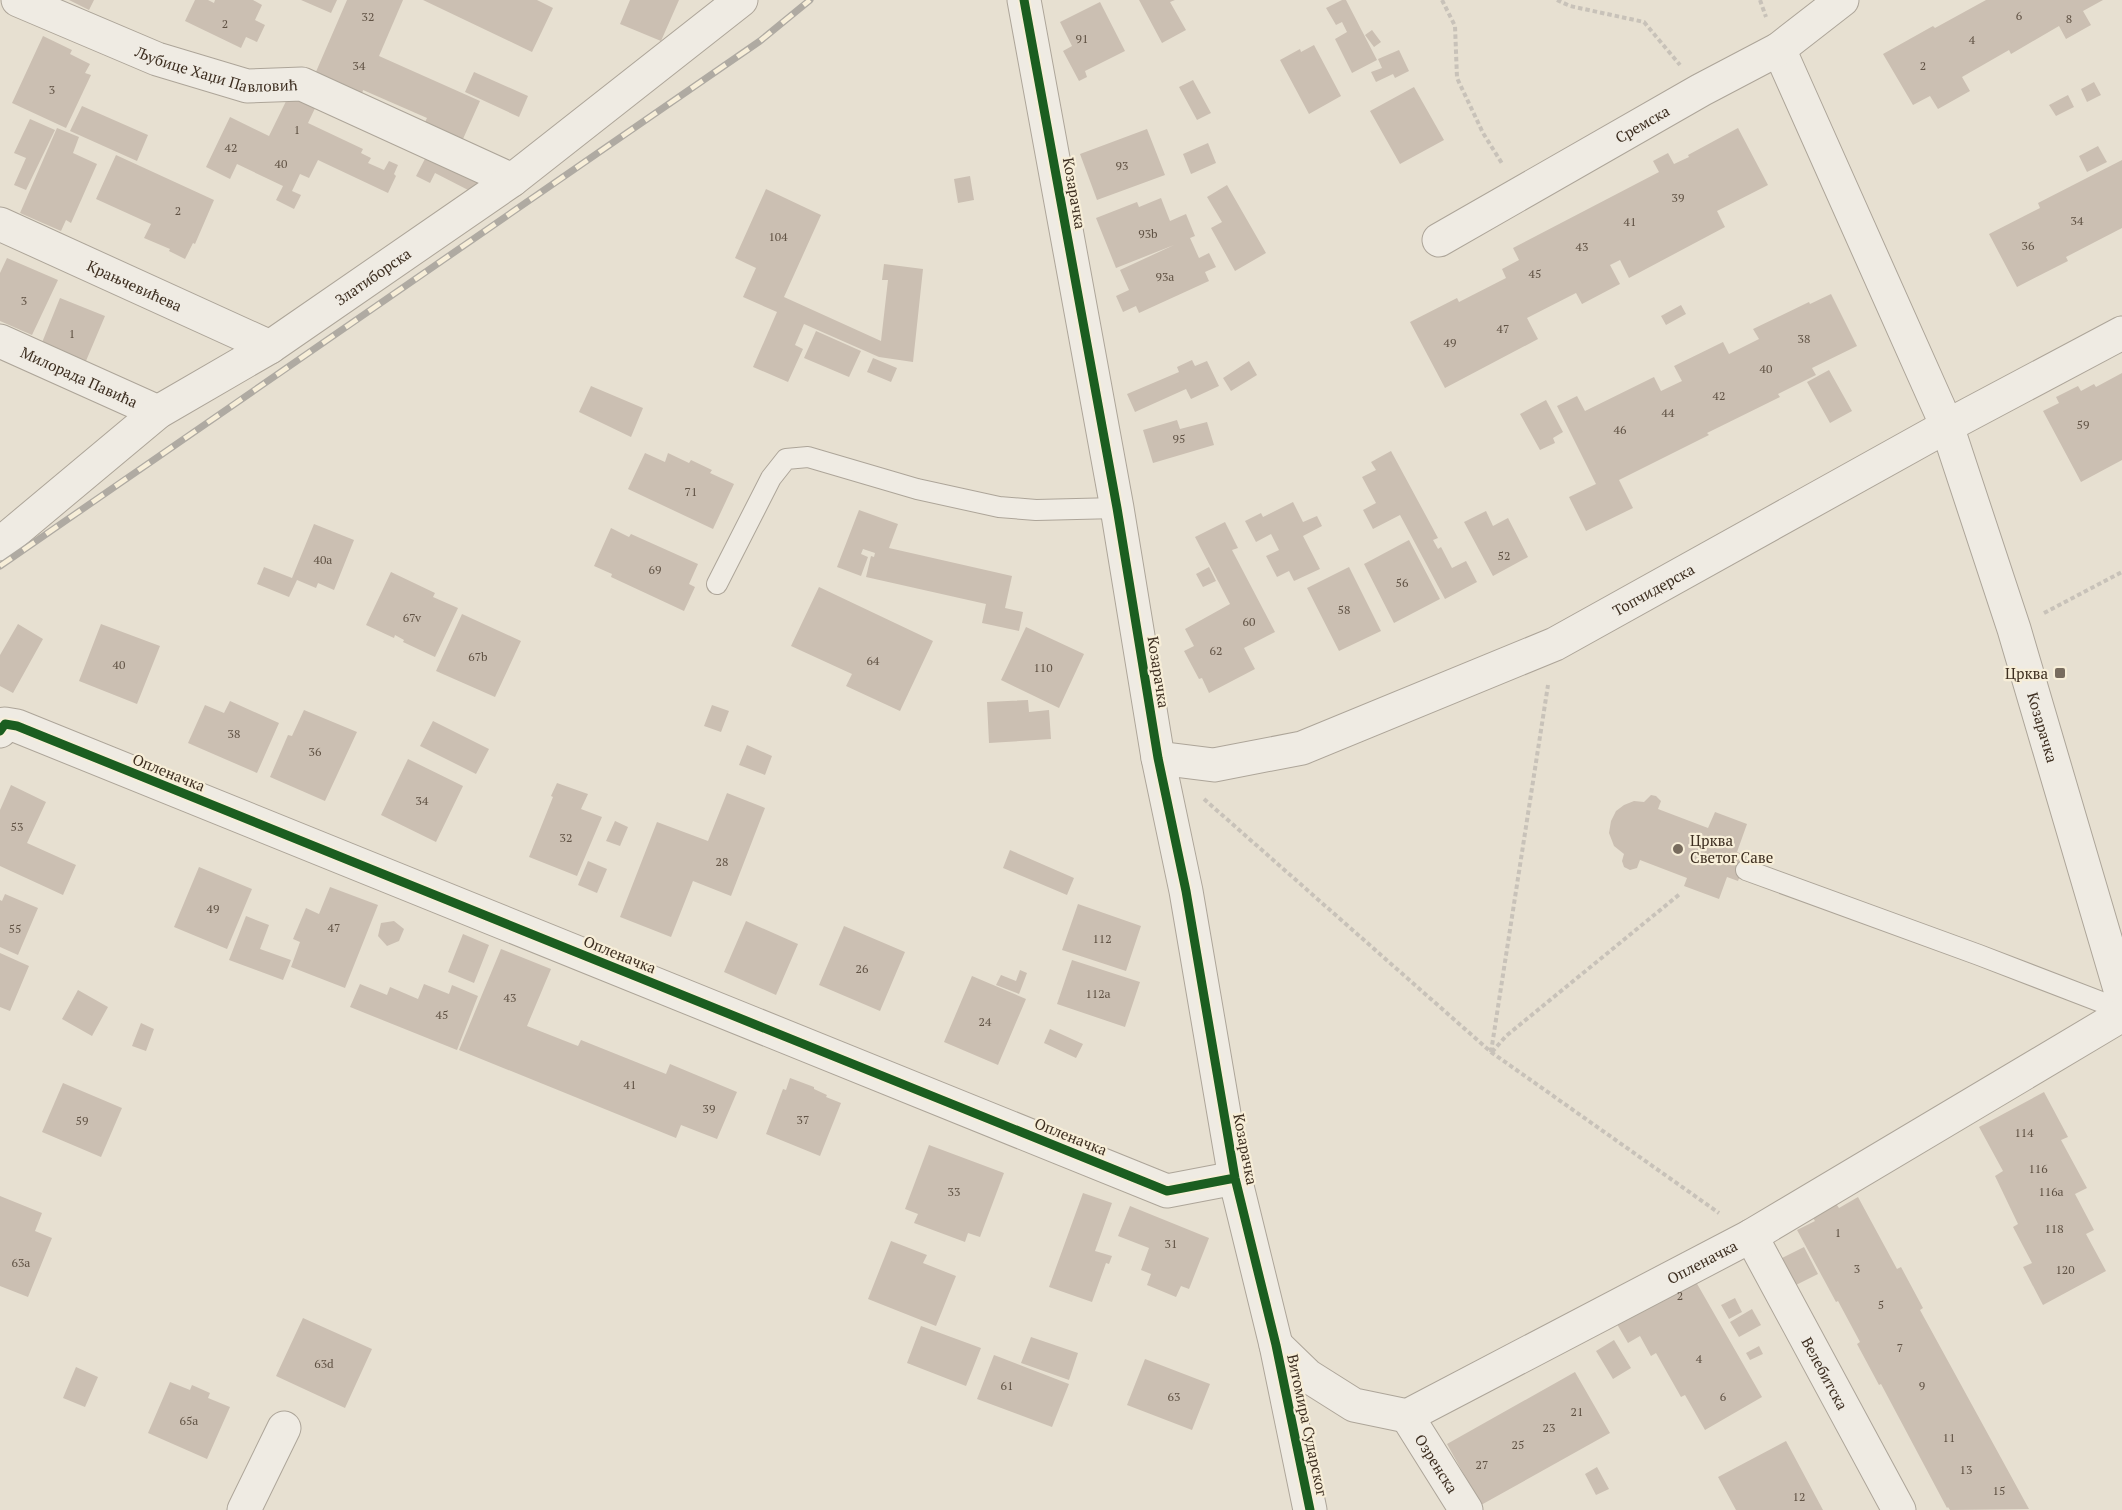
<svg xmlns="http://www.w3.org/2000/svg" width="2122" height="1510" font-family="'PT Serif',serif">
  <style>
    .building { fill: #cbbfb2 }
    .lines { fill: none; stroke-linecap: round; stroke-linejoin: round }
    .lane-casing { stroke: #ada599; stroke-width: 22 }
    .street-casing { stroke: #ada599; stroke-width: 35 }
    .path { stroke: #c8c2b9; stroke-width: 4; stroke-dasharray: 4.5 3; stroke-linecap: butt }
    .lane { stroke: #efebe3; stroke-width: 20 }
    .street { stroke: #efebe3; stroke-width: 33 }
    .rail-casing { stroke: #afaaa2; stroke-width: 7 }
    .rail { stroke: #f7eed8; stroke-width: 4.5; stroke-dasharray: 14; stroke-linecap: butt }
    .cycleway-casing { stroke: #f7eed8; stroke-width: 13 }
    .cycleway { stroke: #1b5e20; stroke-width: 9 }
    .poi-dot { fill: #786c5e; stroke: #f7eed8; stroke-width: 2 }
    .labels { text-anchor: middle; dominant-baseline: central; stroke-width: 4.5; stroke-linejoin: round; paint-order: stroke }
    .number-label { font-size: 12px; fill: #605244 }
    .street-label { font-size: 15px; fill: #3d2e20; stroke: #f7eed8 }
    .poi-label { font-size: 15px; fill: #3d2e20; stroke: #f7eed8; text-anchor: end }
  </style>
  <rect width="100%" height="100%" fill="#e7e0d1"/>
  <!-- building -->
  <path class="building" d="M69,0H94L89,10Z
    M195,0H208L214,3L215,0H253L262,5L255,20L265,25L257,42L246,37L241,48L185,21Z
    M301,0H337L331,13Z
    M347,0H403L379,56L480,101L463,139L425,122L427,118L363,90L362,94L315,74Z
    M423,0H537L553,8L532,52Z
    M630,0H679L661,41L620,24Z
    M1139,0H1175L1170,2L1186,30L1162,43Z
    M1342,0H1346L1377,60L1352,73L1335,39L1347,32L1342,22L1336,25L1326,8Z
    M1986,0H2103L2083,11L2091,25L2066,39L2059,26L2011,54L2009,50L1962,77L1970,91L1938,109L1930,96L1913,105L1883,54L1933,26L1935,28Z
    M1100,2L1125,51L1085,71L1087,77L1079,81L1063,51L1072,46L1060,22Z
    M1372,30L1381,42L1374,47L1365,35Z
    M43,36L72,50L70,54L90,64L85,73L91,75L66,128L12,103Z
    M1314,45L1341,96L1309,114L1280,60L1300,49L1301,52Z
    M1399,50L1409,71L1395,78L1393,74L1376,82L1371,72L1382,68L1378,59Z
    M474,72L528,96L519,117L465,92Z
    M1193,80L1211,113L1197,120L1179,87Z
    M2094,82L2101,95L2087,102L2081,89Z
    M1414,87L1444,140L1400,164L1370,111Z
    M291,91L317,104L308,123L363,149L361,153L371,158L368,163L384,170L389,161L398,165L394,174L396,176L388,193L318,160L309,178L300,174L292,191L301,195L294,209L276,200L283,186L237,164L230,179L206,167L230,117L269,136Z
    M2068,95L2074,107L2056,116L2049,105Z
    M82,106L148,135L137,161L70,131Z
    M30,119L55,130L26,190L14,185L26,158L14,153Z
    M57,128L79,137L73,153L97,164L71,223L66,220L61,231L20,213Z
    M1738,128L1768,185L1717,211L1725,227L1629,278L1620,260L1610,265L1620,284L1582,304L1576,293L1527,318L1538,339L1445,388L1410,322L1457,298L1459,302L1506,278L1502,269L1519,260L1513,248L1659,172L1653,161L1668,153L1674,164L1689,157L1688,155Z
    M1147,129L1165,175L1097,200L1080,154Z
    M1208,143L1216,163L1191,174L1183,154Z
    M2098,146L2107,162L2087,172L2079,156Z
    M116,155L214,200L195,244L193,243L185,259L169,251L170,249L144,238L151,224L96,199Z
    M427,155L478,181L472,192L435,173L430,183L416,176Z
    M2122,160V228L2066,257L2068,261L2017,287L1989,234L2040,208L2038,203Z
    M970,176L974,200L958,203L954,179Z
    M1227,185L1266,253L1235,271L1211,228L1222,222L1207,197Z
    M766,189L821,215L784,297L881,341L888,280H882L884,264L923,269L913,362L879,357L804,324L795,345L803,349L788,382L753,367L777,312L743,297L756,268L735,258Z
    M1161,198L1170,221L1186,214L1195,236L1190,238L1199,258L1209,253L1216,267L1205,272L1209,281L1139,313L1136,306L1123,312L1116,296L1129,290L1120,270L1174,245L1116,268L1096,218L1137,202L1139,207Z
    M7,258L58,280L32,335L0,321V273Z
    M1831,294L1857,346L1812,368L1816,375L1778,394L1780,397L1707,433L1709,435L1619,480L1633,508L1586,531L1569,497L1596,484L1557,406L1577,396L1585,411L1654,377L1661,391L1682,381L1674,366L1723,342L1729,354L1759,339L1753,329L1809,302L1810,304Z
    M60,298L105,316L83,368L39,350Z
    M1681,305L1686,314L1666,325L1661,316Z
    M816,331L861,351L849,377L804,358Z
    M873,358L897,368L891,382L867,372Z
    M1192,360L1195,366L1207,361L1219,386L1191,399L1186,389L1135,412L1127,394L1179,372L1177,367Z
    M1249,361L1257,375L1231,391L1223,378Z
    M1829,370L1852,411L1830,423L1807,382Z
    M2122,373V460L2081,482L2043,411L2059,403L2056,397L2078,386L2081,391L2094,384L2096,387Z
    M591,386L643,408L631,437L579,412Z
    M1546,400L1563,432L1553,438L1555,443L1540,450L1520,414Z
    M1177,420L1180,429L1207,422L1214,445L1153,463L1143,430Z
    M1391,451L1438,538L1433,540L1438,549L1441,547L1452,568L1466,561L1477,582L1445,599L1400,515L1373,529L1363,510L1376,503L1362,477L1376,470L1371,462Z
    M645,453L665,462L668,453L689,463L691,460L712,470L710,473L734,484L713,529L628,489Z
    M1293,502L1303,522L1317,516L1322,526L1303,536L1320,569L1294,581L1289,571L1277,577L1266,556L1279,550L1271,534L1256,542L1245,521L1261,513L1263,517Z
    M859,510L898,524L889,548L1012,576L1005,608L1023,612L1019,631L982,623L986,604L866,577L871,556L874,557L875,553L863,549L861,554L868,557L861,576L837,567Z
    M1486,511L1493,526L1508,518L1528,557L1493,576L1464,522Z
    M1225,522L1238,548L1232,550L1275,632L1244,648L1255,669L1209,693L1202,678L1199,679L1184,651L1194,646L1185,629L1230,604L1195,537Z
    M314,524L354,540L334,590L318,583L316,588L297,580L289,597L257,584L264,567L292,578Z
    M611,528L629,537L631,534L698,564L689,584L695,587L684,611L611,577L612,574L594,566Z
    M1409,540L1440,599L1394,623L1364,564Z
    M1209,567L1216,581L1203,587L1196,574Z
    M1349,567L1381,631L1339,651L1307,588Z
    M391,572L435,593L433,597L458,608L435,657L403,642L404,640L395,635L394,638L366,625Z
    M819,587L933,641L900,711L846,686L852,674L791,646Z
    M462,614L521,641L495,697L436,671Z
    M18,624L43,639L13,693L0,686V655Z
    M101,624L160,646L137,704L79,681Z
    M1026,627L1084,654L1059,708L1001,680Z
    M1028,700L1029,712L1049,710L1051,739L989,743L987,702Z
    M230,701L279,723L257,773L188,743L205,705L224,713Z
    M712,705L729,711L721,732L704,726Z
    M304,710L357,732L325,801L270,777L288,735L292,736Z
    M433,721L489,749L476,774L420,746Z
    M747,745L772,756L765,775L739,765Z
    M408,759L463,786L436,842L381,815Z
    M557,783L588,794L581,809L602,817L577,876L529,857L553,797L551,796Z
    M11,785L46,802L27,843L76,865L63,895L0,866V810Z
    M727,793L765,808L731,896L693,881L671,937L620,917L657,822L708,841Z
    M1651,795L1656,796L1661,801L1658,809L1708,828L1715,812L1747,824L1737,852L1747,856L1738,881L1727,877L1719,899L1684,886L1687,878L1640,860L1637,868L1630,870L1624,867L1622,861L1624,854L1614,846L1609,833L1611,821L1616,811L1624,805L1634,801L1644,802Z
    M615,821L628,827L620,846L606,841Z
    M1010,850L1074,878L1067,895L1003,868Z
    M588,861L607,869L597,893L578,885Z
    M199,867L252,889L227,949L174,927Z
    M330,887L378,905L345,988L291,967L300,942L293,939L306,908L319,914Z
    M5,894L38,908L18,955L0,947V900L2,901Z
    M1078,904L1141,926L1126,971L1062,950Z
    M246,916L269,925L260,949L291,960L283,980L229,960Z
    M394,921L404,929L399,941L387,946L378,936L381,923Z
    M746,921L798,944L776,995L724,972Z
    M844,926L905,952L880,1011L819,985Z
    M463,934L489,945L474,983L448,972Z
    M501,949L551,969L527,1026L578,1046L581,1040L666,1074L670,1064L737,1092L717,1139L681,1125L676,1138L459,1050Z
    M0,953L29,966L10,1011L0,1007Z
    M1072,960L1140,982L1125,1027L1057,1004Z
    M1020,970L1027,973L1019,994L996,985L1001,975L1016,981Z
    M972,976L1026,999L998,1065L944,1042Z
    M360,984L387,995L390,987L418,999L424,984L449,994L452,985L478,996L457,1050L350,1007Z
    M78,990L108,1007L92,1036L62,1019Z
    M141,1023L154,1029L146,1051L132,1046Z
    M1050,1029L1083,1044L1076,1058L1044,1043Z
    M790,1078L814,1087V1089L827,1095L826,1097L841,1103L820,1156L766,1134L783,1089L786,1090Z
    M63,1083L122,1108L101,1157L42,1132Z
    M2044,1092L2068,1137L2061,1140L2087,1188L2075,1194L2094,1230L2086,1234L2106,1271L2043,1305L2023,1267L2032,1263L2013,1227L2018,1224L1995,1176L2003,1171L1979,1127Z
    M929,1145L1004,1173L980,1237L968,1233L965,1242L914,1223L918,1214L905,1209Z
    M1083,1193L1112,1203L1095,1251L1112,1256L1109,1264L1106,1263L1092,1302L1049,1287Z
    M0,1196L42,1213L35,1231L52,1238L28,1297L0,1286Z
    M1858,1197L1897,1269L1901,1267L1923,1308L1920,1310L2029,1509L1950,1510L1948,1507L1947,1508L1881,1384L1879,1385L1857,1344L1860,1342L1838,1301L1836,1302L1797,1230L1815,1221L1811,1215L1835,1202L1839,1208Z
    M1130,1206L1209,1238L1189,1289L1181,1286L1176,1297L1147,1285L1151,1274L1141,1270L1149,1248L1118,1236Z
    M891,1241L927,1255L923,1263L956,1276L936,1326L868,1299Z
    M1804,1247L1818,1274L1788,1289L1774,1262Z
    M1692,1275L1762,1397L1705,1430L1685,1395L1681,1397L1656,1353L1651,1356L1640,1336L1628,1343L1614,1319Z
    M1735,1298L1742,1312L1729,1319L1721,1305Z
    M1752,1309L1761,1325L1739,1337L1730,1322Z
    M303,1318L372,1349L345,1408L276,1376Z
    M921,1326L981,1348L966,1386L907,1363Z
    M1031,1337L1078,1353L1069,1380L1021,1363Z
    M1614,1340L1631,1368L1613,1379L1596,1351Z
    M1759,1346L1763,1354L1750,1360L1746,1353Z
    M994,1355L1069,1384L1052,1427L977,1399Z
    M1145,1359L1210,1384L1192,1430L1127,1405Z
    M76,1367L98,1377L85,1407L63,1398Z
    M1575,1372L1610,1433L1481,1505L1447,1444Z
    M170,1382L190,1390L192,1385L210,1393L208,1398L230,1407L207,1459L148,1433Z
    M1786,1441L1823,1510H1736L1718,1477Z
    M1597,1467L1609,1489L1596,1495L1585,1474Z"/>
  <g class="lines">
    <!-- lane casing -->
    <g class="lane-casing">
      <path id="lane" d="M717,584L771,478L786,459L808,457L917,489L999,507L1036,510L1117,508
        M1746,870L1979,955L2122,1010"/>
    </g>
    <!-- street casing -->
    <g class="street-casing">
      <g id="street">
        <path id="s1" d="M18,0L157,59L247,86L302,84L512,180"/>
        <path d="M1024,0L1117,508L1158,758L1186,891L1235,1178L1276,1345L1310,1510"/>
        <path id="s2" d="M1779,49L1947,426L2014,629L2122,996"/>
        <path id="s3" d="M0,224L270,347"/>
        <path id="s4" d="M1439,240L1701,90L1779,49L1842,0"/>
        <path id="s5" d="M0,341L158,412"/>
        <path id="s6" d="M0,544L158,412L270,347L512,180L741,0"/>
        <path d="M0,731L5,724L17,726L1167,1191L1235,1178"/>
        <path id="s7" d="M1158,758L1214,765L1302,748L1555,644L1947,426L2122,333"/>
        <path id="s8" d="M1751,1236L1899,1510"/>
        <path id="s9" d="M1276,1345L1308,1376L1354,1405L1407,1416L1751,1236L2122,1015"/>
        <path id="s10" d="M1407,1416L1466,1510"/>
        <path d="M244,1510L284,1428"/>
      </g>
    </g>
    <!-- path -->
    <path class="path" d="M1442,0L1455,26L1457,78L1483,133L1503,165
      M1557,0L1570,6L1644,22L1680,65
      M1760,0L1766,17
      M2044,613L2122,572
      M1204,799L1491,1052L1719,1213
      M1491,1052L1548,685
      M1492,1052L1506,1036L1681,893"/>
    <!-- lane -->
    <use href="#lane" class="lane"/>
    <!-- street -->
    <use href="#street" class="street"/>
    <!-- rail casing -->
    <g class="rail-casing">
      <path id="rail" d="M0,566L760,41L810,0"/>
    </g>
    <!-- rail -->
    <use href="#rail" class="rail"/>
    <!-- cycleway casing -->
    <g class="cycleway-casing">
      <path id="cycleway" d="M1024,0L1117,508L1158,758L1186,891L1235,1178L1276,1345L1310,1510
        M0,731L5,724L17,726L1167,1191L1235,1178"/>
    </g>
    <!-- cycleway -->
    <use href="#cycleway" class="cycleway"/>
  </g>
  <!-- markers -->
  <g class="poi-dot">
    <rect x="2054" y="667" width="12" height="12" rx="3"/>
    <circle cx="1678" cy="849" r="6"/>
  </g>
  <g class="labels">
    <!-- number labels -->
    <g class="number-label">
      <text x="2019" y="15">6</text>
      <text x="368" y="16">32</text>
      <text x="2069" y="18">8</text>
      <text x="225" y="23">2</text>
      <text x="1082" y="38">91</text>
      <text x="1972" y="39">4</text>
      <text x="359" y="65">34</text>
      <text x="1923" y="65">2</text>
      <text x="52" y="89">3</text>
      <text x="297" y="129">1</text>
      <text x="231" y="147">42</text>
      <text x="281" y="163">40</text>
      <text x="1122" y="165">93</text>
      <text x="1678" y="197">39</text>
      <text x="178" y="210">2</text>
      <text x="2077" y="220">34</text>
      <text x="1630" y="221">41</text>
      <text x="1148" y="233">93b</text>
      <text x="778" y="236">104</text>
      <text x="2028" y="245">36</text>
      <text x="1582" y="246">43</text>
      <text x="1535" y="273">45</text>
      <text x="1165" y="276">93a</text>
      <text x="24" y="300">3</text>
      <text x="1503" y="328">47</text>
      <text x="72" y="333">1</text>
      <text x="1804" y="338">38</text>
      <text x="1450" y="342">49</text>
      <text x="1766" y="368">40</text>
      <text x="1719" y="395">42</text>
      <text x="1668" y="412">44</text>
      <text x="2083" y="424">59</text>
      <text x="1620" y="429">46</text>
      <text x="1179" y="438">95</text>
      <text x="691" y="491">71</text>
      <text x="1504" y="555">52</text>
      <text x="323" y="559">40a</text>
      <text x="655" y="569">69</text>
      <text x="1402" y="582">56</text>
      <text x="1344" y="609">58</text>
      <text x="412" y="617">67v</text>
      <text x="1249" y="621">60</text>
      <text x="1216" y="650">62</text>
      <text x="478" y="656">67b</text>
      <text x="873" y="660">64</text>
      <text x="119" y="664">40</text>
      <text x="1043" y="667">110</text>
      <text x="234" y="733">38</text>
      <text x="315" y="751">36</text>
      <text x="422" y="800">34</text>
      <text x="17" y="826">53</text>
      <text x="566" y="837">32</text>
      <text x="722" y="861">28</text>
      <text x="213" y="908">49</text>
      <text x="334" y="927">47</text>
      <text x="15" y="928">55</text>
      <text x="1102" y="938">112</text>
      <text x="862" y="968">26</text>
      <text x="1098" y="993">112a</text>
      <text x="510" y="997">43</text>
      <text x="442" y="1014">45</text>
      <text x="985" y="1021">24</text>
      <text x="630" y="1084">41</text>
      <text x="709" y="1108">39</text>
      <text x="803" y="1119">37</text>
      <text x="82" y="1120">59</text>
      <text x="2024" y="1132">114</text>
      <text x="2038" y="1168">116</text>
      <text x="954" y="1191">33</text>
      <text x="2051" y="1191">116a</text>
      <text x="2054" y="1228">118</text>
      <text x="1838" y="1232">1</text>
      <text x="1171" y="1243">31</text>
      <text x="21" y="1262">63a</text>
      <text x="1857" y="1268">3</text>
      <text x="2065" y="1269">120</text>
      <text x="1680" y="1295">2</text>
      <text x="1881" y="1304">5</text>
      <text x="1900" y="1347">7</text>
      <text x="1699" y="1358">4</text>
      <text x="324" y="1363">63d</text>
      <text x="1007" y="1385">61</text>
      <text x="1922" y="1385">9</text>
      <text x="1174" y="1396">63</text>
      <text x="1723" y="1396">6</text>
      <text x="1577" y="1411">21</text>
      <text x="189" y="1420">65a</text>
      <text x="1549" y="1427">23</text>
      <text x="1949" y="1437">11</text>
      <text x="1518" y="1444">25</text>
      <text x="1482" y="1464">27</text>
      <text x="1966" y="1469">13</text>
      <text x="1999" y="1490">15</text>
      <text x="1799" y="1496">12</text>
    </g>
    <!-- street labels -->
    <g class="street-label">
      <text stroke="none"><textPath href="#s1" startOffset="212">Љубице Хаџи Павловић</textPath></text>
      <text stroke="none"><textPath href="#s4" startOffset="234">Сремска</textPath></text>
      <text transform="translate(1075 193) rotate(80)">Козарачка</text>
      <text stroke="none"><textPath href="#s6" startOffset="460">Златиборска</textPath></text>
      <text stroke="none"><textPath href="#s3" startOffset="148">Крањчевићева</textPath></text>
      <text stroke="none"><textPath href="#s5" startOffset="87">Милорада Павића</textPath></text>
      <text stroke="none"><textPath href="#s7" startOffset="532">Топчидерска</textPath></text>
      <text transform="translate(1159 672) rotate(81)">Козарачка</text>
      <text stroke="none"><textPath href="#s2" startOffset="729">Козарачка</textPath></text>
      <text transform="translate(169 772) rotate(22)">Опленачка</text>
      <text transform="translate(620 954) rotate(22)">Опленачка</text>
      <text transform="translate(1071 1136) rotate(22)">Опленачка</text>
      <text transform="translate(1246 1149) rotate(79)">Козарачка</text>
      <text stroke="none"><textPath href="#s9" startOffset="486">Опленачка</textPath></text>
      <text stroke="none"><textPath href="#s8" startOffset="156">Велебитска</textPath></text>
      <text transform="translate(1308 1425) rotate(78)">Витомира Сударског</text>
      <text stroke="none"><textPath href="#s10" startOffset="56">Озренска</textPath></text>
    </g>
    <!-- poi labels -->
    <g class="poi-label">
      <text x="2048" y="673">Црква</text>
      <text x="1690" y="840" text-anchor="start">Црква<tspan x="1690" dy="17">Светог Саве</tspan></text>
    </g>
  </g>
</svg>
